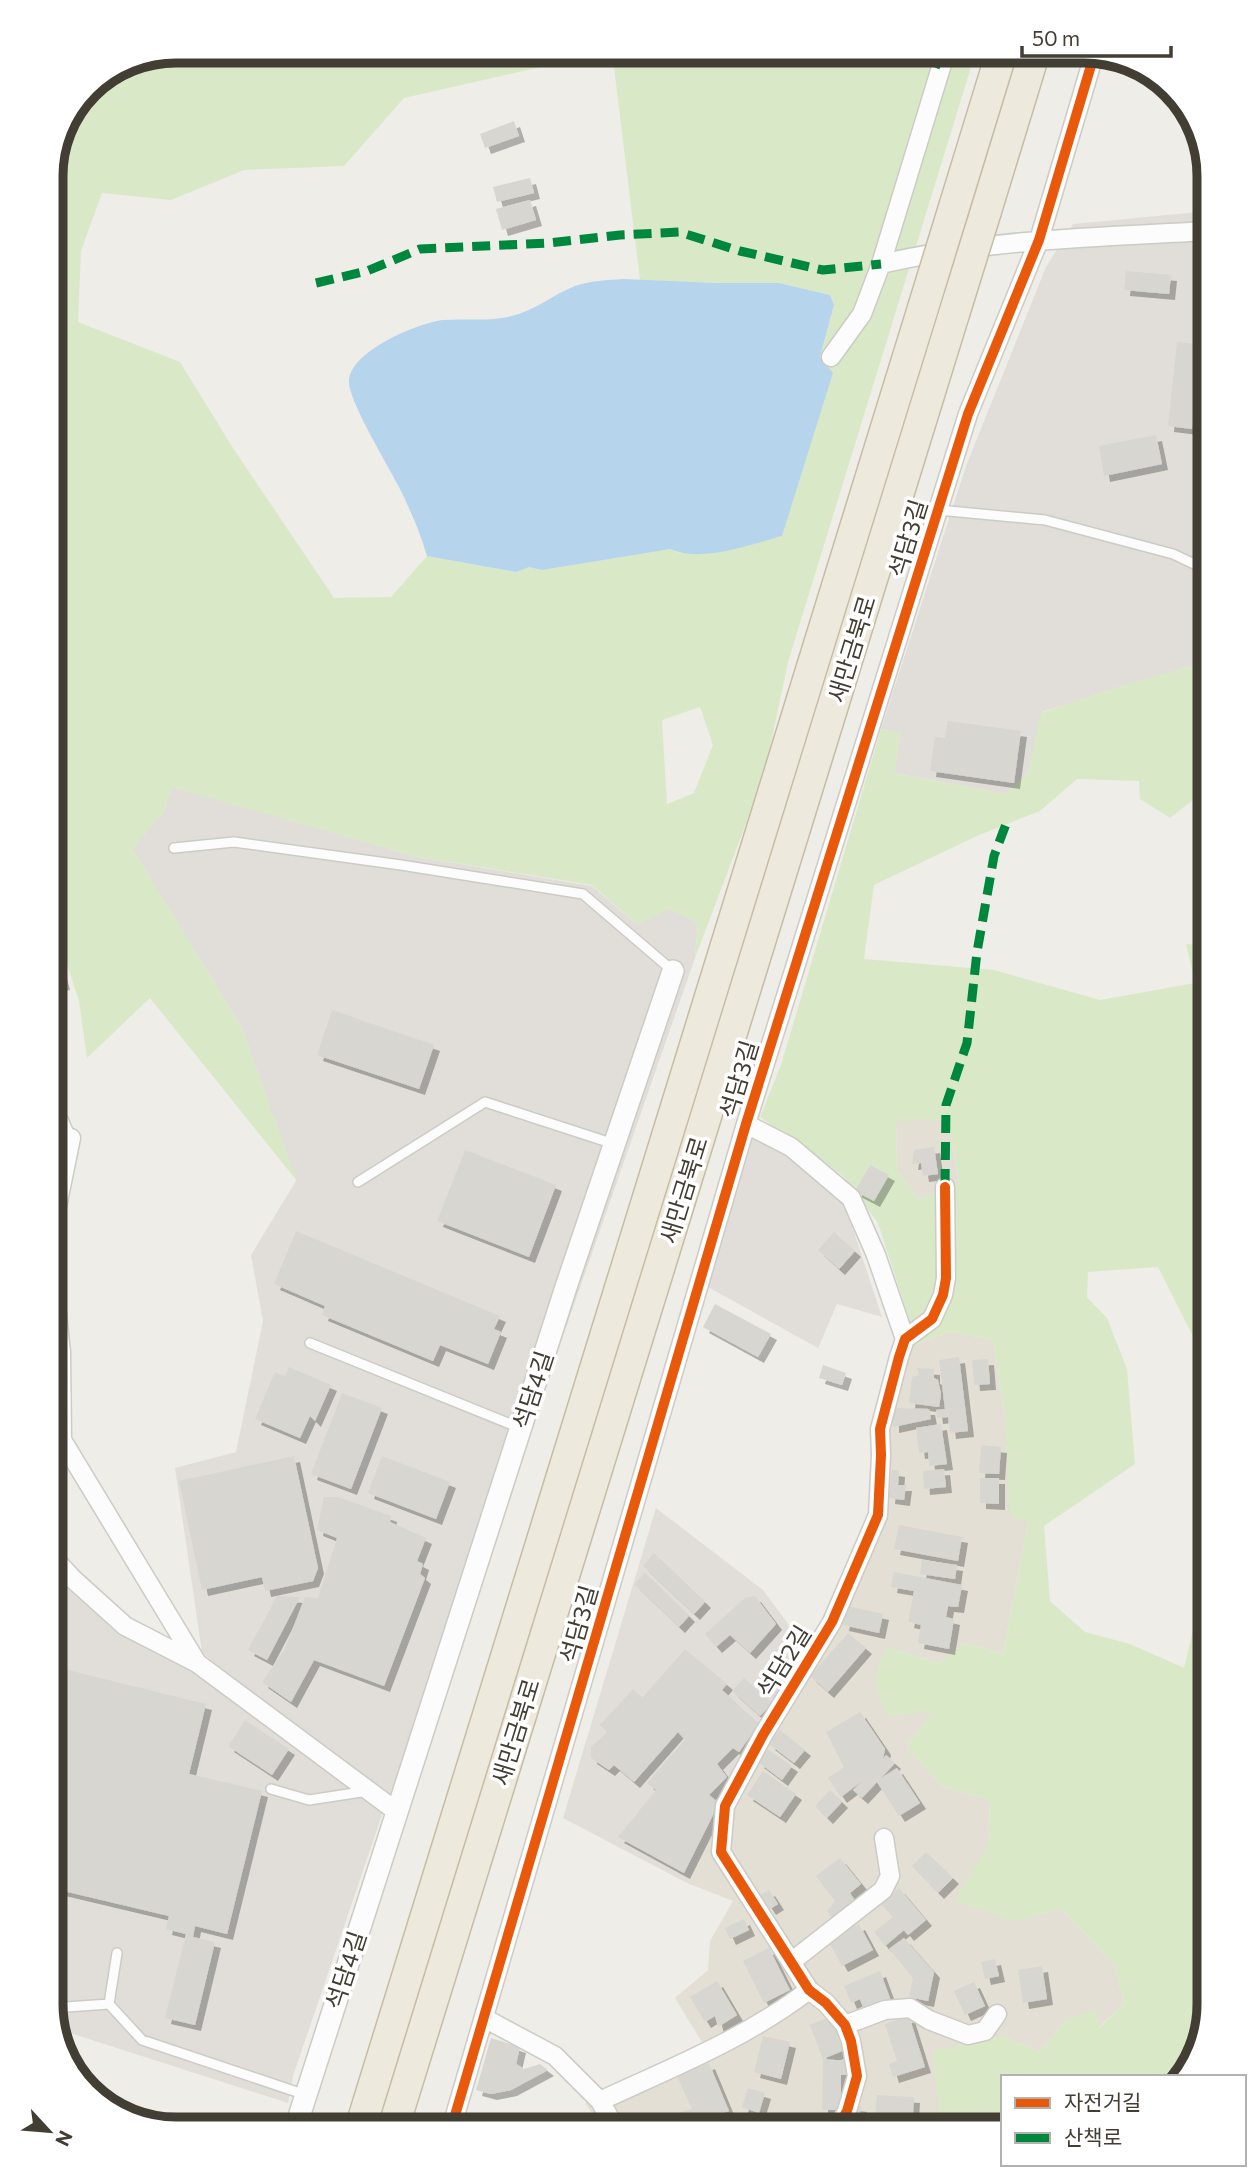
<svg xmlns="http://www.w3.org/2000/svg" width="1260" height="2180" font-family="Commissioner,'Noto Sans KR',sans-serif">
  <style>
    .residential { fill: #e3dfd5 }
    .industrial { fill: #e1ded9 }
    .green { fill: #d9e9c7; fill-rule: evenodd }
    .water { fill: #b7d4ed }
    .building { fill: #d8d6d0; filter: url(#shadow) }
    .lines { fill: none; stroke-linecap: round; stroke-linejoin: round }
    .service-casing { stroke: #cccbc5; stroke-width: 12 }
    .minor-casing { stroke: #cccbc5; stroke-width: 21 }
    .tertiary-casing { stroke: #cccbc5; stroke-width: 24 }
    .trunk-casing { stroke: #c6bca3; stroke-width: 33 }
    .service { stroke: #fcfcfc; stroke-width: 9 }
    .minor { stroke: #fcfcfc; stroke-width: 18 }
    .tertiary { stroke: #fcfcfc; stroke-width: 21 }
    .trunk { stroke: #eee9dd; stroke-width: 30 }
    .trunk-bridge-casing { stroke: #c6bca3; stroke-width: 33; stroke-linecap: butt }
    .trunk-bridge { stroke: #eee9dd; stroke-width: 30 }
    .quiet { stroke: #00873e; stroke-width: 9; stroke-dasharray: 18 9; stroke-linecap: butt }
    .cycleway-casing { stroke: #fff; stroke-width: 15 }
    .cycleway { stroke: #e8590c; stroke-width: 10 }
    .labels { text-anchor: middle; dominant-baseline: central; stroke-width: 7; stroke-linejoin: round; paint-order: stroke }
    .street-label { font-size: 24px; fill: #433e34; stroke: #fff }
    .rim { fill: none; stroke: #433e34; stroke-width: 9 }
  </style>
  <defs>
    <filter id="shadow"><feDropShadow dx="6" dy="6" stdDeviation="0" flood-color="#0004"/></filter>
  </defs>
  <rect width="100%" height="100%" fill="#eeede8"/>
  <!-- residential -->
  <path class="residential" d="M948,1119L959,1183L919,1198L897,1171L896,1120Z
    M951,1332L993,1340L1005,1420L1028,1522L1003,1654L965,1642L939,1663L886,1647L934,1712L906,1746L942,1786L990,1800L988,1845L1016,1921L1061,1909L1115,1966L1124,2004L1098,2028L1065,2020L1040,2052L1003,2036L939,2110L951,2129H603L585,2103L702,2042L675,1998L708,1970L710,1941L733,1901L687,1883L707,1841L734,1797L886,1511V1427L910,1346Z"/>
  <!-- industrial -->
  <path class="industrial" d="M1209,211V666H1191L1042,712L1028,773L1006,794L894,773L901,734L881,729L966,466L1046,267L1073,224Z
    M172,786L418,857L592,886L637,925L668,908L698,923L695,958L544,1391L382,1815L293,2076L288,2103L70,2033L62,2054L51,2004V1544L132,1618L197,1663L365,1801L202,1652L175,1468L236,1452L263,1321L251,1255L296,1181L242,1028L132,849L163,812Z
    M753,1138L773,1144L845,1205L882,1317L837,1304L818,1348L708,1287Z
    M656,1508L763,1590L789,1625L814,1640L776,1697L687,1883L563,1818Z"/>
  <!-- green -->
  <path class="green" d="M176,51H976L788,662L764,776L695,958L698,923L668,909L637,925L592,885L418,857L172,787L163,812L133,849L242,1028L297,1181L150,998L87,1058L79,1001L51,915V643L66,595L51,578V169L88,87L129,60ZM612,51L640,280L717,283H779L830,295L834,305L820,358L782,536L746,545L680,553L670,549L650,551L542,570L529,566L516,572L427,556L391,597L334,598L231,445L180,362L78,322L81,251L102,193L171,200L244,170L344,166L404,98ZM700,707L713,745L694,793L667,804L662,720Z
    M1191,666H1209V793L1203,792L1170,818L1140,799L1139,781L1077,779L1040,811L979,835L874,885L864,959L994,970L1100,1000L1195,983L1186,944L1209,946V1360H1205L1158,1267L1088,1272L1087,1297L1107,1318L1127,1369L1135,1464L1044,1526L1050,1601L1085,1632L1130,1644L1184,1668L1206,1576H1209V2004L1188,2073L1184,2077H1003V2129H951L939,2110L932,2051L1003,2036L1040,2052L1065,2020L1096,2010L1099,2028L1124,2004L1115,1966L1061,1909L1016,1921L955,1901L988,1845L990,1800L942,1786L906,1746L933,1712L887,1716L874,1682L886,1647L939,1663L965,1642L1003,1654L1028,1522L1010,1517L1005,1420L993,1340L951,1332L910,1346V1322L878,1223L842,1175L760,1117L781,1065L881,729L901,734L894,773L1006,794L1028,773L1041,713L1104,691ZM948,1119L959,1183L919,1198L897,1171L896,1121Z"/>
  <!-- water -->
  <path class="water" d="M623,279L717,283H779L830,295L834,305L820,357L833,373L782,536C750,545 700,563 670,549L542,570L529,567L516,572L427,556C420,532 410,509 399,487C388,465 348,400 349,381C350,351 418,323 443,320C466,318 490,322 512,316C534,311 554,294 575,286C590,281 607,280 623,279Z"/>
  <!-- building -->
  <path class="building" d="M514,121L519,136L485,148L480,134Z
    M530,178L534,193L497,202L493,187Z
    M530,200L536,220L502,230L496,209Z
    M1195,262L1209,263V293L1193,291Z
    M1126,271L1171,275L1169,294L1124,290Z
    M1177,342L1202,345L1192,429L1168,426Z
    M1156,435L1162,464L1104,476L1099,446Z
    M948,721L1021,731L1014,783L930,771L935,737L945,738Z
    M51,933L64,984L51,987Z
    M332,1010L434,1045L419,1089L317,1055Z
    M934,1147L938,1174L923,1176L921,1163L912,1164L914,1150Z
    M465,1150L556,1185L529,1257L437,1221Z
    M870,1165L889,1175L874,1201L855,1191Z
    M296,1231L500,1316L494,1329L501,1332L488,1364L440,1345L433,1361L322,1315L325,1306L274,1284Z
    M834,1232L855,1251L839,1269L818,1250Z
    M715,1304L771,1334L758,1357L703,1327Z
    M1209,1324V1343L1202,1350L1193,1340Z
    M959,1357L968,1431L950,1433L948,1417L937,1418L936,1410L945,1409L939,1360Z
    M988,1359L990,1384L974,1385L972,1360Z
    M823,1365L846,1373L842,1385L819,1378Z
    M289,1367L331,1385L315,1421L310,1416L300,1438L255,1419L275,1372L285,1376Z
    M917,1368L934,1369V1378L938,1380L941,1394L939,1407L909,1403L912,1377L919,1375Z
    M342,1393L382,1408L351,1489L311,1474Z
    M893,1408L929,1409L931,1419L893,1427Z
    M941,1424L947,1464L929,1466L928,1452L919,1453L916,1428Z
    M981,1445L1001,1447L999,1474L979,1473Z
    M294,1456L318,1568L313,1581L265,1591L262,1577L202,1590L179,1481Z
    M382,1456L450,1482L436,1519L368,1493Z
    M944,1469L946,1487L924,1489L923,1471Z
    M892,1470L899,1471L898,1485H906L904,1500L889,1498Z
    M980,1478H999V1504L980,1503Z
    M324,1497H338L391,1516L390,1522L426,1538L417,1561L423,1564L420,1574L425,1578L384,1686L314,1660L291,1702L262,1682L285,1649L305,1597L318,1598L337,1538L317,1530Z
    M899,1525L962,1537L958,1561L894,1549Z
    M654,1553L705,1602L694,1614L643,1566Z
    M922,1560L957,1565L955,1579L920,1574Z
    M894,1572L962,1585L958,1607L948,1606L946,1617L954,1619L949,1649L918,1643L921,1625L908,1622L914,1591L891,1587Z
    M645,1573L689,1616L679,1627L634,1584Z
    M277,1596L300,1597L267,1660L248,1650Z
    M755,1596L776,1624L750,1653L730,1635L716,1647L705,1634L745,1598Z
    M847,1606L883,1614L879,1633L843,1625Z
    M848,1633L866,1648L828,1692L810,1676Z
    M685,1649L727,1684L722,1690L759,1724L739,1752L733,1748L717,1764L727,1777L709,1795L719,1803L684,1873L618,1837L656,1790L647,1783L685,1740L678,1732L634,1782L614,1765L609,1770L591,1758V1747L607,1732L600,1725L633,1689L642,1698Z
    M60,1668L206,1704L189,1774L262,1791L227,1934L195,1926L193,1937L215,1942L195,2025L165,2018L186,1934L166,1929L169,1916L51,1888V1704Z
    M744,1678L772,1703L760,1716L732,1691Z
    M860,1712L885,1749L883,1759L886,1755L895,1763L881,1778L897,1768L920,1803L899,1816L877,1782L862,1798L853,1790L862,1781L841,1797L828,1778L844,1767L826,1732Z
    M245,1720L289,1749L272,1775L228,1746Z
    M780,1730L805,1750L794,1763L769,1744Z
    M767,1749L792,1766L782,1780L758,1762Z
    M763,1771L796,1794L780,1817L747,1795Z
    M830,1790L842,1802L827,1818L815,1806Z
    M926,1852L953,1878L938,1893L912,1866Z
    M840,1858L861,1884L850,1893L856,1902L833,1920L827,1911L835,1901L816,1876Z
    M899,1888L926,1920L908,1935L904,1930L885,1946L874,1932L893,1917L881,1904Z
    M769,1890L778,1904L770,1909L761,1895Z
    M744,1919L749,1930L730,1939L725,1928Z
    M859,1924L873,1950L842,1966L828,1940Z
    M904,1938L934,1972L928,2001L909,1997L913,1978L889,1949Z
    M769,1948L790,1990L764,2003L743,1961Z
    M995,1959L999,1976L985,1979L981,1962Z
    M1042,1966L1047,1999L1023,2003L1018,1970Z
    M880,1971L891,2001L865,2012L860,1999L851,2003L844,1986Z
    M717,1981L737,2015L718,2027L715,2016L705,2022L690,1997Z
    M974,1982L985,2006L965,2015L954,1991Z
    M834,2015L847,2049L823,2059L810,2025Z
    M909,2016L925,2067L893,2077L889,2064L897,2061L885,2024Z
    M763,2036L790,2042L781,2079L754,2072Z
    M491,2038L520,2047L516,2064L524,2069L540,2064L548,2070L511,2090L491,2094L476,2090Z
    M823,2059L847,2061L848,2075H841V2110H822Z
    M709,2063L729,2111L679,2129H657L655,2120L692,2109L677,2076Z
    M748,2088L765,2093L759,2113L742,2107Z
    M877,2095L914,2097L912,2129H874Z
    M853,2105L861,2106L859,2124L851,2123Z"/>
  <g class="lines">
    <!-- service casing -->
    <g class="service-casing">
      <path id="service" d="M938,510L1045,520L1173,554L1209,571
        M174,848L234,842L401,865L583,894L673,971
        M51,1116L63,1119L71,1138
        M358,1182L485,1102L614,1144
        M310,1343L520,1428
        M51,1581L72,1580
        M271,1789L309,1800L368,1791
        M117,1953L109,2004L142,2040L306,2095
        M52,2008L109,2004"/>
    </g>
    <!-- minor casing -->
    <g class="minor-casing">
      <path id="minor" d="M946,51L881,264C989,239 1099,237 1209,231
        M831,357L862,314L881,264
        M746,1124L791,1147L851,1198L876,1255L905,1339
        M51,1236L71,1138
        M62,1440L197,1663
        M51,1443L62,1440L61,1352L51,1259
        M51,1555L74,1580L125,1626L197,1663L396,1811
        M791,1962L883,1890L890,1876L884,1838
        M484,2018L555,2056L600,2101L616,2129
        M845,2025L885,2010L910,2008L929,2020L968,2035L985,2031L997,2014
        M600,2101C671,2068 747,2038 809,1990
        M451,2129L746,1124L968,414L1039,240L1095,52
        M837,2129L847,2111L857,2076L851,2041L845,2025L826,2003L809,1990L721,1852L725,1806L763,1735L832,1622L878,1515L881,1455L880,1429L899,1357L905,1339L932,1319L943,1295L946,1278L945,1187"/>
    </g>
    <!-- tertiary casing -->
    <g class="tertiary-casing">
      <path id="tertiary" d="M295,2129L567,1284L673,971"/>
    </g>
    <!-- trunk casing -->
    <g class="trunk-casing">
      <path id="trunk" d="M955,204L1002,51
        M986,211L1035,51
        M360,2129L923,308
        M393,2129L954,314"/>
    </g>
    <!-- service -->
    <use href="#service" class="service"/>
    <!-- minor -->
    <use href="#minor" class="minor"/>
    <!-- tertiary -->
    <use href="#tertiary" class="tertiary"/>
    <!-- trunk -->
    <use href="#trunk" class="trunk"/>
    <!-- trunk-bridge casing -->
    <g class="trunk-bridge-casing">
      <path id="trunk-bridge" d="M923,308L955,204
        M954,314L986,211"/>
    </g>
    <!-- trunk-bridge -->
    <use href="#trunk-bridge" class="trunk-bridge"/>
    <!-- quiet -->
    <path class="quiet" d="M905,51L941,65
      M316,283L367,271L420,249L548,243L620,235L679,232L740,251L823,270L881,264
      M945,1187L946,1105L967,1043L977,952L994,856L1006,824"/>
    <!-- cycleway casing -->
    <g class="cycleway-casing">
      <path id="cycleway" d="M451,2129L746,1124L968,414L1039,240L1095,52
        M837,2129L847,2111L857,2076L851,2041L845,2025L826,2003L809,1990L721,1852L725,1806L763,1735L832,1622L878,1515L881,1455L880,1429L899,1357L905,1339L932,1319L943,1295L946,1278L945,1187"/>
    </g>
    <!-- cycleway -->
    <use href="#cycleway" class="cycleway"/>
  </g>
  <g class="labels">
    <!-- street labels -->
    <g class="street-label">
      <text transform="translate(907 538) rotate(-73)">석담3길</text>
      <text transform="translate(851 649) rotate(-73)">새만금북로</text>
      <text transform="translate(738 1079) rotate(-73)">석담3길</text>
      <text transform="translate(683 1190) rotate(-73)">새만금북로</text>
      <text transform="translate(532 1390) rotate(-72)">석담4길</text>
      <text transform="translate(578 1624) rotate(-74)">석담3길</text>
      <text transform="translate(783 1661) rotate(-58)">석담2길</text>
      <text transform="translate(515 1732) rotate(-73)">새만금북로</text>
      <text transform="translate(345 1970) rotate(-72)">석담4길</text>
    </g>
  </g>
  <!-- crop -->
  <path d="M0 0H1260V2180H0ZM176 63H1084A113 113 0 0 1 1197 176V2004A113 113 0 0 1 1084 2117H176A113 113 0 0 1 63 2004V176A113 113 0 0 1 176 63Z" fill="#fff" fill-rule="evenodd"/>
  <path class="rim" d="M176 63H1084A113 113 0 0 1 1197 176V2004A113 113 0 0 1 1084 2117H176A113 113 0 0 1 63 2004V176A113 113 0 0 1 176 63Z"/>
  <!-- legend -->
  <rect x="1001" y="2075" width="245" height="91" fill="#ffffff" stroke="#b4b2ae" stroke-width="2"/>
  <rect x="1015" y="2098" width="35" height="10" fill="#e8590c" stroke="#b4b2ae" stroke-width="2"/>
  <text x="1064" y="2110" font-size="21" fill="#433e34">자전거길</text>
  <rect x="1015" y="2133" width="35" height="10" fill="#00873e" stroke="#b4b2ae" stroke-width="2"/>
  <text x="1064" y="2145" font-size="21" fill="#433e34">산책로</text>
  <!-- north arrow -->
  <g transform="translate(49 2131) rotate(116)" stroke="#ffffff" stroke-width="5" paint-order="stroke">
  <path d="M0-5L12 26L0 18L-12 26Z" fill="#433e34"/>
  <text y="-10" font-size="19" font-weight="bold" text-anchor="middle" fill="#433e34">N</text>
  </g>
  <!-- scale -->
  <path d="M1022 46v10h149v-10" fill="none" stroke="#433e34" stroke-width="3.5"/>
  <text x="1032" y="46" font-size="21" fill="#433e34" stroke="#ffffff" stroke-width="5" paint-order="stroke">50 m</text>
</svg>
